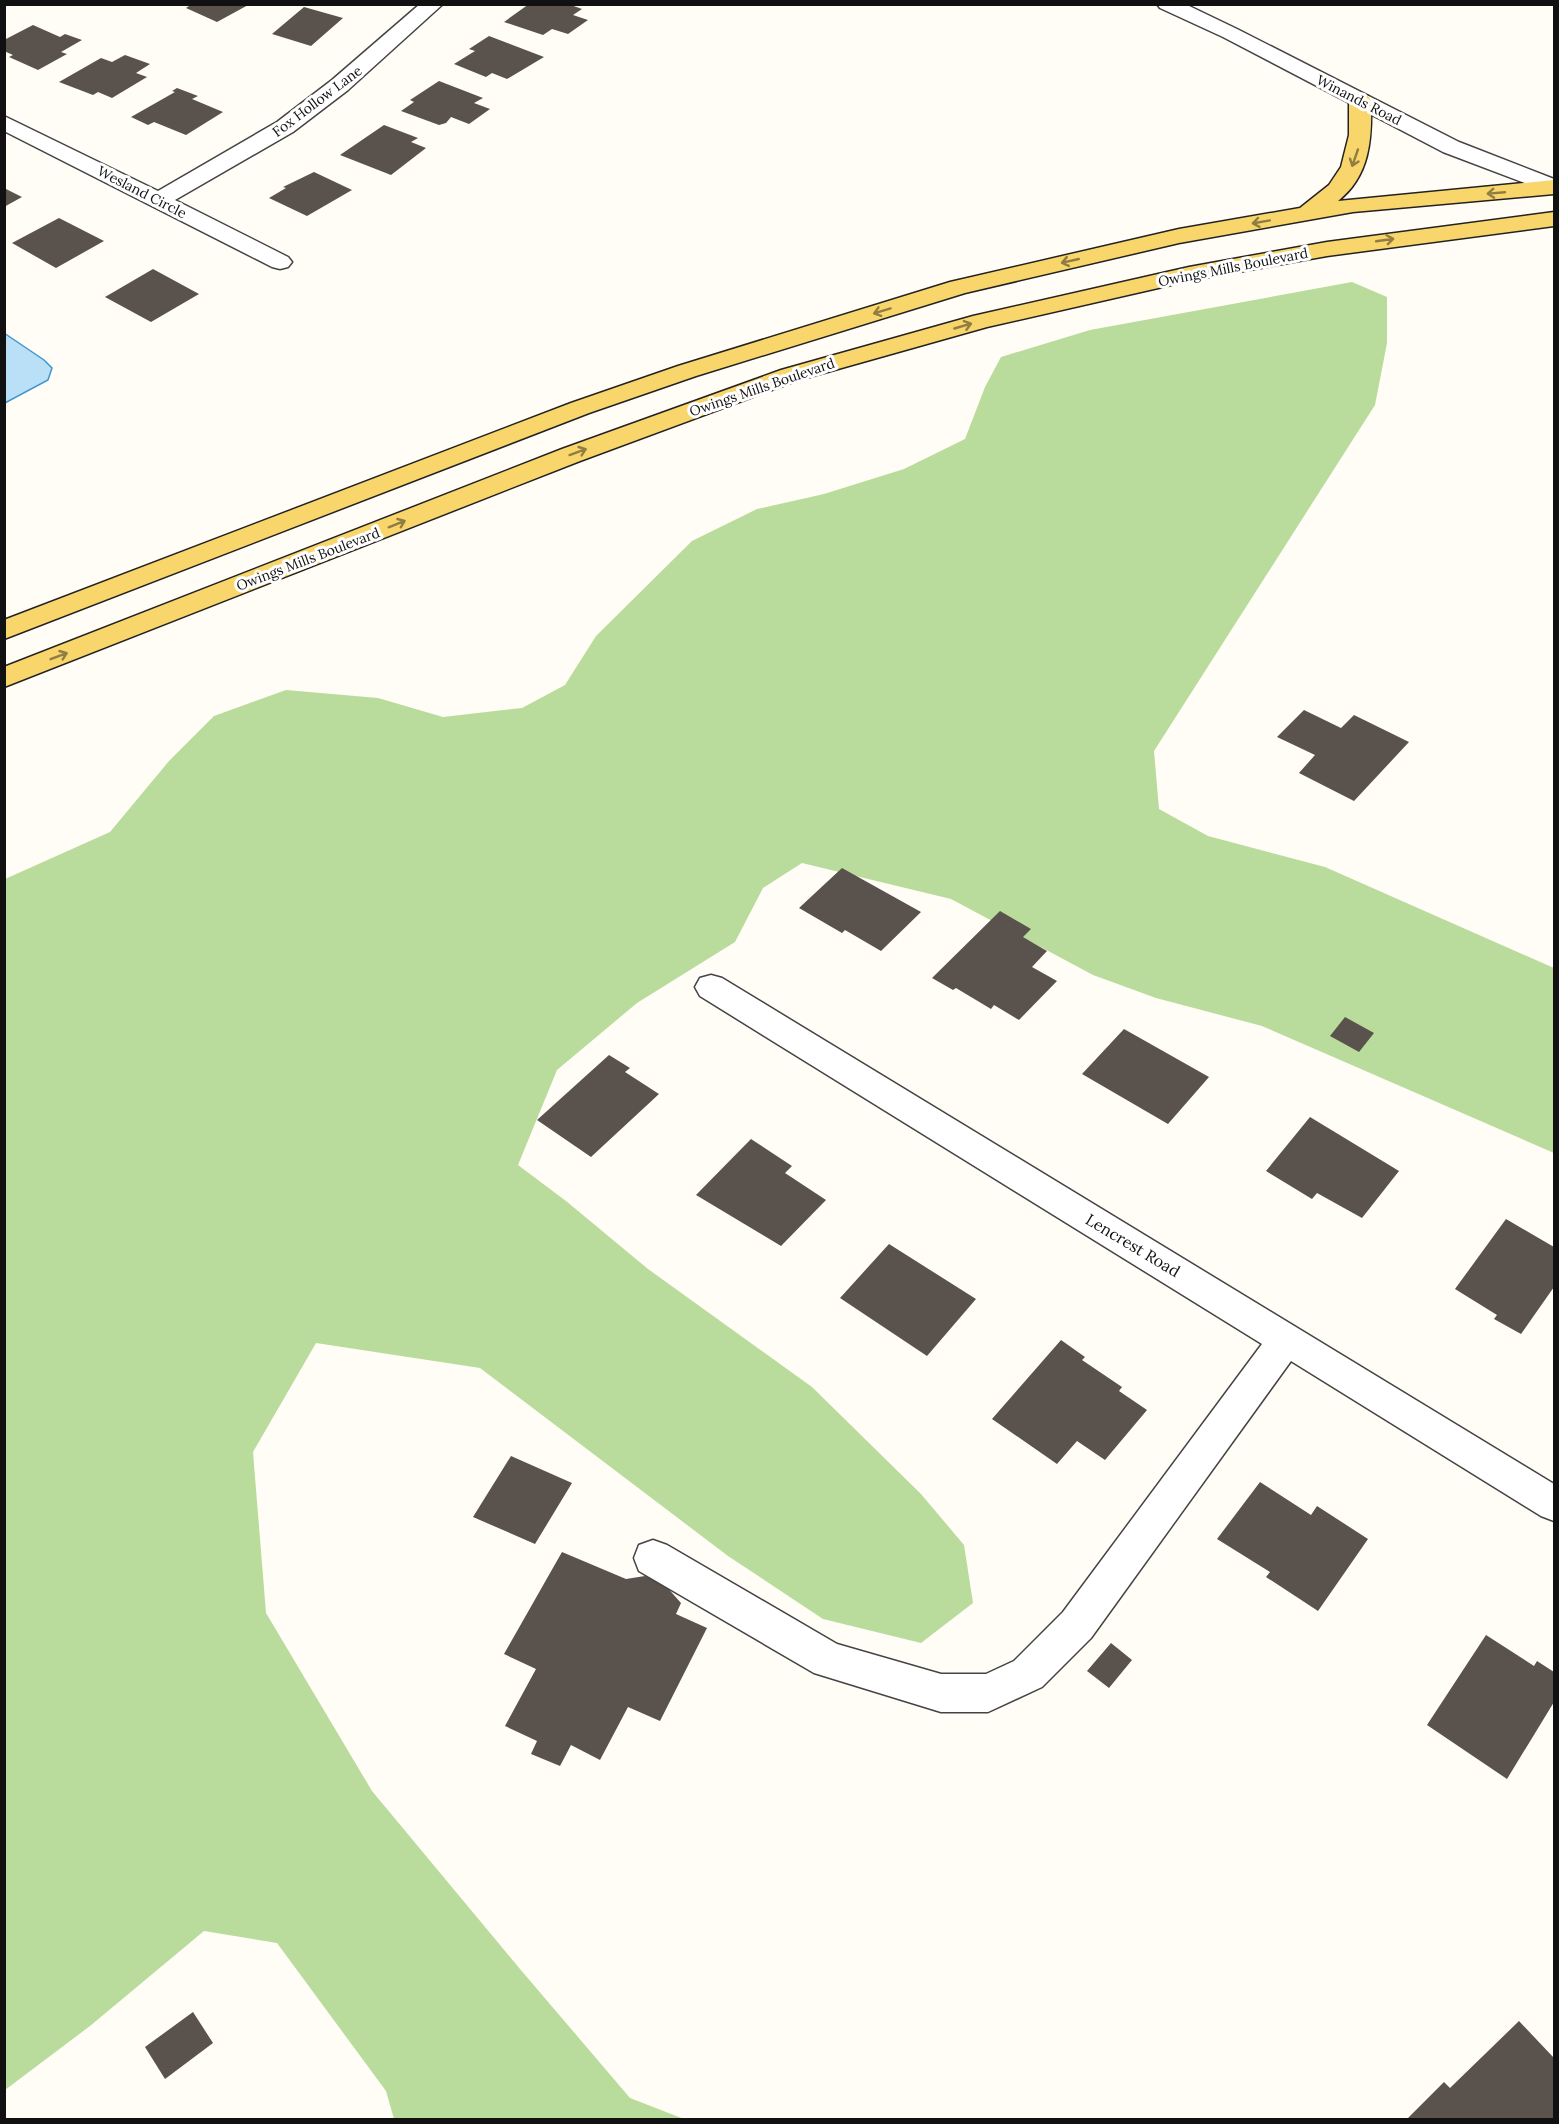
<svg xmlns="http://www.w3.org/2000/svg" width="1559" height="2124" font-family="Lora,serif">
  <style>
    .forest { fill: #b9dc9c }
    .water { fill: #b9e0f7; stroke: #3f96cf; stroke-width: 1.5 }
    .building { fill: #5a524d }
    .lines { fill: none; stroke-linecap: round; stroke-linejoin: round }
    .minor-casing { stroke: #444; stroke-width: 3 }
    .major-casing { stroke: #222; stroke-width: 3 }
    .minor { fill: #fff; fill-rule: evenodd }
    .major { fill: #f9d66b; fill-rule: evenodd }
    .oneway { stroke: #917d42 }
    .labels { text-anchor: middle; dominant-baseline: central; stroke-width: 6; stroke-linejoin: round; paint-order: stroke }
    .far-street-label { font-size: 14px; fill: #111; stroke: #fff }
    .street-label { font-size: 16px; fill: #111; stroke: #fff }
  </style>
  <rect width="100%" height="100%" fill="#fffdf5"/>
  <!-- forest -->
  <path class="forest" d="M1352,282L1387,297V343L1375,405L1154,751L1159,809L1208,836L1325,867L1554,968V1153L1262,1026L1156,998L1093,975L951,899L802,863L763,888L735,942L637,1003L557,1070L518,1165L566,1201L648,1269L812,1387L921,1494L964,1545L973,1603L921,1643L823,1619L728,1556L480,1368L316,1343L253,1452L266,1613L372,1791L520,1969L630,2098L684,2119H394L386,2091L277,1943L204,1931L90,2026L5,2090V879L110,832L169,761L214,716L286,690L378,698L443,717L522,708L565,685L596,636L692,541L757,509L824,494L904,469L965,439L985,387L1001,357L1090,330Z"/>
  <!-- water -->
  <path class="water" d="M4,333L44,360L52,368L48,380L5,403Z"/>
  <!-- building -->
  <path class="building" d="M192,4H250L217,22L186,8Z
    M529,4H568L582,9L573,15L588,20L568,34L552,29L543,35L504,22Z
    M304,7L343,18L311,46L272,34Z
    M33,25L60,37L65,34L82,40L61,52L67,54L38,70L9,57L13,55L4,51V40Z
    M489,36L544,57L507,79L492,73L486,77L454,64L475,51L469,49Z
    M125,55L150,64L136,73L147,77L112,98L98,92L93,95L59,82L101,58L112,62Z
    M439,81L483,98L474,103L490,109L469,124L451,117L446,123L439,125L401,111L414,102L410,100Z
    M177,88L198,96L192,99L223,112L186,135L154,122L148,125L131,117L175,92L172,91Z
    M384,125L418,138L411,142L426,148L391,175L340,155Z
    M314,172L352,190L307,216L269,198L286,188L283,187Z
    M4,188L22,197L4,207Z
    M59,218L104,241L56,268L12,243Z
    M153,269L199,294L151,322L105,297Z
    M1304,710L1341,728L1354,715L1409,742L1354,801L1299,773L1315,755L1277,737Z
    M842,868L921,912L881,951L845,930L842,933L799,908Z
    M1000,911L1031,929L1023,937L1047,951L1032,967L1057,981L1019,1020L994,1005L991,1009L956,988L953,990L932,978Z
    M1345,1017L1374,1033L1359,1052L1330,1036Z
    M1124,1029L1209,1077L1168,1124L1082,1074Z
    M609,1055L630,1068L625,1072L659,1094L591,1157L537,1120Z
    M1310,1117L1399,1171L1362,1218L1317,1193L1312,1199L1266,1171Z
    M751,1139L792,1166L785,1173L826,1200L781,1246L696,1195Z
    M1506,1219L1554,1247V1287L1521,1334L1494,1319L1497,1315L1455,1289Z
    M889,1244L976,1299L927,1356L840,1298Z
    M1061,1340L1085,1357L1082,1360L1122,1387L1119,1391L1147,1410L1105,1460L1077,1441L1057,1464L992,1419Z
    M511,1456L572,1483L535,1544L473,1517Z
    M1260,1482L1311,1515L1317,1506L1368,1539L1318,1611L1266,1577L1270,1572L1217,1539Z
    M562,1552L626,1579L645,1576L665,1585L681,1603L676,1614L707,1628L660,1721L628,1707L600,1760L571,1745L560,1766L531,1754L537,1741L505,1726L536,1669L504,1654Z
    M1486,1635L1534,1666L1537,1661L1554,1672V1702L1507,1779L1427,1725Z
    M1111,1643L1132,1660L1109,1688L1087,1671Z
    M193,2012L213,2043L165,2079L145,2047Z
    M1519,2021L1554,2058V2120H1406L1444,2082L1450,2088Z"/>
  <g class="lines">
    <!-- minor casing -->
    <g class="minor-casing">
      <path id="minor" d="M420,4H443L348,90L293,132L175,200L288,257L292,262L288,267L280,269L272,267L4,131V116L158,191L277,122L332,80Z
        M1157,4H1185L1237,29L1459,142L1554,179V194L1443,152L1223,37L1160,8Z
        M711,975L722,978L1554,1484V1521L1541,1516L1291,1361L1091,1638L1042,1687L988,1712H941L814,1673L639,1571L634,1558L639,1545L653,1540L667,1545L837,1644L941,1674H986L1014,1661L1063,1612L1262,1344L700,996L695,987L700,978Z"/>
    </g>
    <!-- major casing -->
    <g class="major-casing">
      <path id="major" d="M1360,94L1368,96L1371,101C1372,139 1370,176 1338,201L1554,180V194L1353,212L1179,243L965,293L696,376L589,413L4,639V620L571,403L678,366L950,282L1179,229L1300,208L1329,185L1341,167L1349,135V101L1352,96Z
        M1554,212V226L1327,256L1189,281L987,327L799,380L580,461L4,687V667L562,449L781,370L973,316L1189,267L1327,242Z"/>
    </g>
    <!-- minor -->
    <use href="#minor" class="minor"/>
    <!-- major -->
    <use href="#major" class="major"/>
  </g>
  <!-- one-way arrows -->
  <defs><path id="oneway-shaft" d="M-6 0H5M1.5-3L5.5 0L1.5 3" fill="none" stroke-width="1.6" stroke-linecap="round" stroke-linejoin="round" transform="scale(1.5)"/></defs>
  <g class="oneway">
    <use href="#oneway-shaft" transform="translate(1355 158) rotate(109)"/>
    <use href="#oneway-shaft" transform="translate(1496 193) rotate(175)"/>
    <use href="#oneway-shaft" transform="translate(1261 222) rotate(170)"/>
    <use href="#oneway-shaft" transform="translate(1385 240) rotate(-8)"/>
    <use href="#oneway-shaft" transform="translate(1070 261) rotate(167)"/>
    <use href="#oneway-shaft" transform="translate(882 311) rotate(163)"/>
    <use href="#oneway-shaft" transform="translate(963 326) rotate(-16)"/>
    <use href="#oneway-shaft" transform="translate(578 452) rotate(-20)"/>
    <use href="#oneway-shaft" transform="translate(397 524) rotate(-22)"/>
    <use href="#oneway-shaft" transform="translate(59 656) rotate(-21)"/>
  </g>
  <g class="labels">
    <!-- far-street labels -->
    <g class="far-street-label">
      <text transform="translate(1359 100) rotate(27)">Winands Road</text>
      <text transform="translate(317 101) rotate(-37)">Fox Hollow Lane</text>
      <text transform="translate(142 192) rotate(27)">Wesland Circle</text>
      <text transform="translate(1233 267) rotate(-11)">Owings Mills Boulevard</text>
      <text transform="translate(762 387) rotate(-19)">Owings Mills Boulevard</text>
      <text transform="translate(308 559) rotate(-21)">Owings Mills Boulevard</text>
    </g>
    <!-- street labels -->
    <g class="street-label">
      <text transform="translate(1133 1245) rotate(31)">Lencrest Road</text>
    </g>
  </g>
  <!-- border -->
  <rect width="1559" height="2124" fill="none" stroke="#111111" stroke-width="12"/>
</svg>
